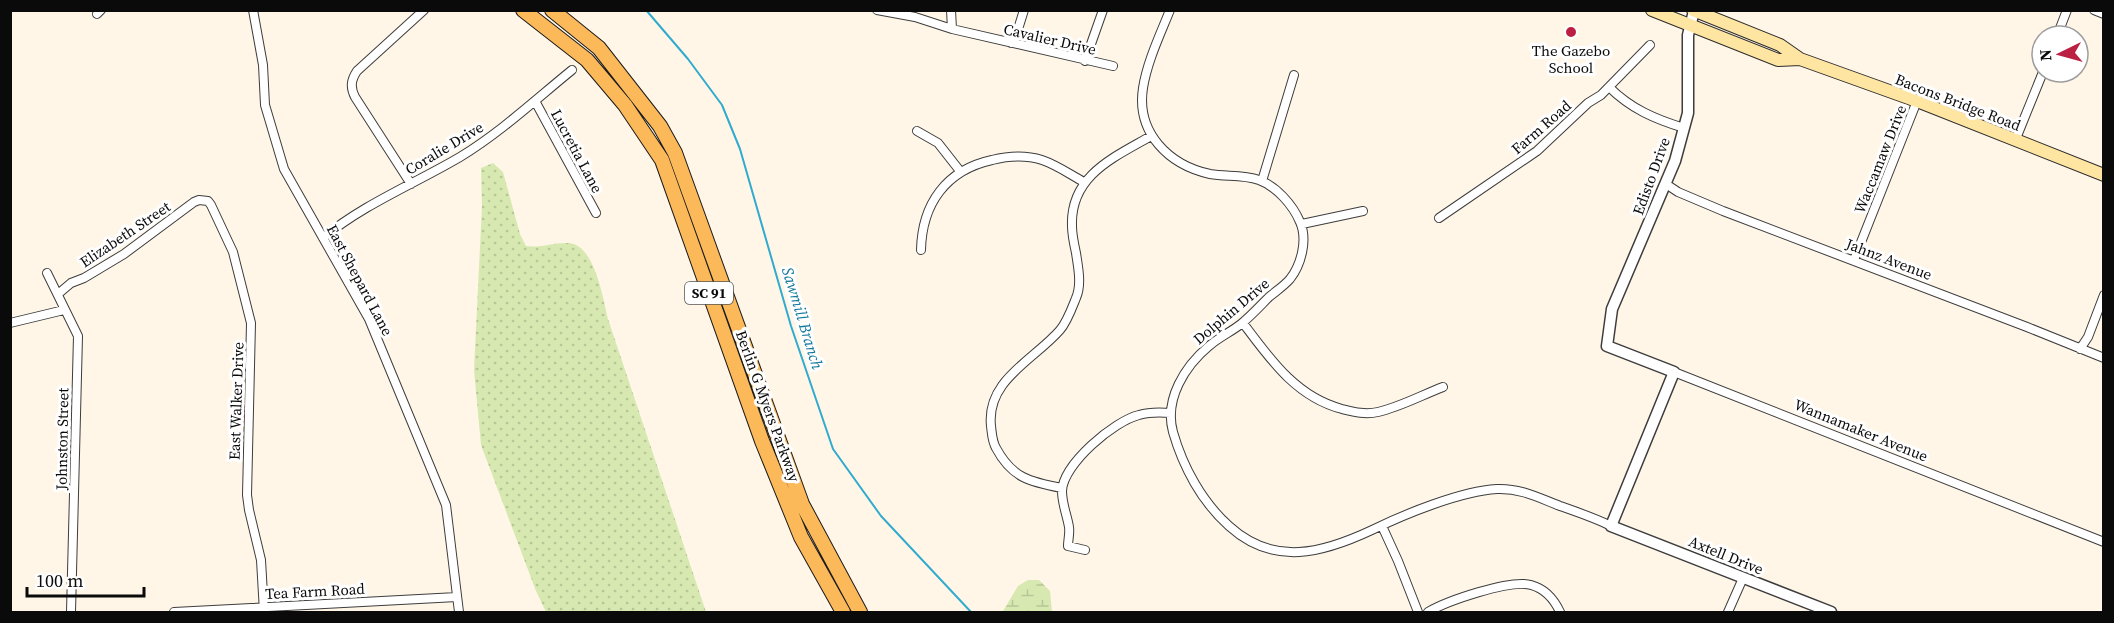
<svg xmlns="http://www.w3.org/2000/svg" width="2114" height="623" font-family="'Source Serif 4',serif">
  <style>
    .grass { fill: url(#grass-dots) }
    .wetland { fill: url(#wetland-marsh) }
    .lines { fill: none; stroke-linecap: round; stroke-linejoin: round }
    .stream { stroke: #30abcf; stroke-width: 2 }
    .minor-casing { stroke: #3d3d3d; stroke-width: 10 }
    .tertiary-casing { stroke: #3d3d3d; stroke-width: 13 }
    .secondary-casing { stroke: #2c2c2c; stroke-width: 14 }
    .primary-casing { stroke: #1b1b1b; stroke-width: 16 }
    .minor { stroke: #fff; stroke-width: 8 }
    .tertiary { stroke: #fff; stroke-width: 10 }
    .secondary { stroke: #ffe5a2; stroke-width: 12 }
    .primary { stroke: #fcb95a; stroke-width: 14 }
    .poi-dot { fill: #bb2042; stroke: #fff; stroke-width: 2 }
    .labels { text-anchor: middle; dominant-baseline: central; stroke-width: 6; stroke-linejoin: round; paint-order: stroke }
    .shield { fill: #fff; stroke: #545454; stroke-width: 1.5 }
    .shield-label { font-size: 14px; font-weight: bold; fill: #0a0a0a }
    .street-label { font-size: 15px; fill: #0a0a0a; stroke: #fff }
    .poi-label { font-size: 15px; fill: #0a0a0a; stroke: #fff }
    .water-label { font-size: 16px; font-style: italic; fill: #12789c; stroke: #fff }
  </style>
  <defs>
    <pattern id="grass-dots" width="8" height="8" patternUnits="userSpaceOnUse" patternTransform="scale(1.5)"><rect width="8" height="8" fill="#d7e9b1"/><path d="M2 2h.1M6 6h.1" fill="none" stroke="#b7c697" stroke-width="1.8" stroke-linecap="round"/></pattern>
    <pattern id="wetland-marsh" width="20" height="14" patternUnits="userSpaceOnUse" patternTransform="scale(1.5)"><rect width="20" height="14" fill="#d7e9b1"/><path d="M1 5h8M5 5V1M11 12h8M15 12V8" fill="none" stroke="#b7c697"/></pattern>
  </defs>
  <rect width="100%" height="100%" fill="#fff6e7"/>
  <!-- grass -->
  <path class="grass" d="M493,163L503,172L520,234L526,246C541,248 555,242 569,243C595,245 603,299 608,319L706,612H546L536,591L481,445L474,370L482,206L481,168Z"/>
  <!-- wetland -->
  <path class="wetland" d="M1028,580H1039L1050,591L1052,612H1004L1003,611L1018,586Z"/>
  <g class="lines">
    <!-- stream -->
    <path class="stream" d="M646,10L688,59L722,105L740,149L791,326L833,449L881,516L971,612"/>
    <!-- minor casing -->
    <g class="minor-casing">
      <path id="minor" d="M253,10L263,65L265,105L284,169L369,319L446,505L459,612
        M877,10L915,17L952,29L1113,66
        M951,10L952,29
        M1170,10C1160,35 1147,62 1143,88C1136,133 1169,165 1210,174C1226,177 1242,174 1259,180C1276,186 1293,205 1300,222C1308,240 1301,265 1290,279C1284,286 1276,291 1269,297C1260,306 1251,316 1241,324C1231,332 1219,337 1209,346C1185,366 1164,399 1173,432C1183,467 1202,502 1229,526C1274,567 1323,553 1372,530C1405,514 1461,491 1497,489C1521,488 1539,498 1560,506C1577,512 1595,518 1611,526
        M2094,10L2104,14
        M97,14L101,10
        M2057,36L2067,10
        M1011,43L1019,26L1024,10
        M1085,61L1103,10
        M1609,87C1631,109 1655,119 1684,128
        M535,101L596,213
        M917,131L938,143L960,171
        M2015,141L2043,72
        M1262,181L1294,75
        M411,184L355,97C350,87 351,80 357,71L424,10
        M1666,184L1678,192L1723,211L2027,327L2104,358
        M1439,218L1537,151L1588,103L1601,95L1650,45
        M1302,224L1363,211
        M323,238C362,205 416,183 460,157C501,132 535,100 572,70
        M921,250C922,204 946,170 992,160C1008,156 1026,155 1042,160C1057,165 1071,175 1084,182
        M1854,260L1917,101
        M47,273L78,336L71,612
        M58,294L71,283L84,278L124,254L194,202L199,200L208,201L211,205L233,252L251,323L247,495L249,510L261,560L264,612
        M10,323L64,310
        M1243,323C1270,359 1296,397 1342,409C1354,412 1365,415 1378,412C1400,407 1422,395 1443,387
        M2080,349L2088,337L2104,295
        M1674,372L2104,542
        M1062,488C1030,482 1012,478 996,448C992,441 992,434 991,426C986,380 1034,360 1060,330C1067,322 1072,308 1076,298C1082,284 1078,267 1076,253C1074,244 1072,234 1072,226C1070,175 1115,157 1151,136
        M1382,526L1398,561L1418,612
        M1085,550L1068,546C1068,540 1070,533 1069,527C1067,515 1062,504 1062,491C1063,464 1114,421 1139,415C1149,412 1160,412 1171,413
        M174,612L457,597
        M1428,612C1447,601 1510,579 1531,585C1546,589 1554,599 1560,612
        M1728,612L1743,578"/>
    </g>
    <!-- tertiary casing -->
    <g class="tertiary-casing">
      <path id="tertiary" d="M1694,11L1688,35V113L1675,161L1612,309L1607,346L1674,372L1611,526L1831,612"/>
    </g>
    <!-- secondary casing -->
    <g class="secondary-casing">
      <path id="secondary" d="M1652,10L1778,60L1800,59
        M1693,10L1780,45L1800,59L1917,101L2104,175"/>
    </g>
    <!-- primary casing -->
    <g class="primary-casing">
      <path id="primary" d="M523,10L587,60L625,105L662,160L762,441L801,537L843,612
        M552,10L599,48L660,126L675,153L802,504L860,612"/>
    </g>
    <!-- minor -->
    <use href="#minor" class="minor"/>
    <!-- tertiary -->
    <use href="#tertiary" class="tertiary"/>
    <!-- secondary -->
    <use href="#secondary" class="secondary"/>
    <!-- primary -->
    <use href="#primary" class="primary"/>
  </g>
  <!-- markers -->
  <circle class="poi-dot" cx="1571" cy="32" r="6"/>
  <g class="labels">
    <!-- shield labels -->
    <rect class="shield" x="685" y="282" width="48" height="22" rx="4.5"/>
    <g class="shield-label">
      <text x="709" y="293">SC 91</text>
    </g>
    <!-- street labels -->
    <g class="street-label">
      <text transform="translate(1050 39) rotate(13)">Cavalier Drive</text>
      <text transform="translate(1958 102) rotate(21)">Bacons Bridge Road</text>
      <text transform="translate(1541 127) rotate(-41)">Farm Road</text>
      <text transform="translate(444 148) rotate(-31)">Coralie Drive</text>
      <text transform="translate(577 151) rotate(62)">Lucretia Lane</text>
      <text transform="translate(1880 159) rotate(-68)">Waccamaw Drive</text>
      <text transform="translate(1651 176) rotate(-70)">Edisto Drive</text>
      <text transform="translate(125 234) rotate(-34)">Elizabeth Street</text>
      <text transform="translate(1889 259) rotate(21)">Jahnz Avenue</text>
      <text transform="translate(360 280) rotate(62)">East Shepard Lane</text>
      <text transform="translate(1231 311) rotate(-40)">Dolphin Drive</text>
      <text transform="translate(236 401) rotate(-88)">East Walker Drive</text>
      <text transform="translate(768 406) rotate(70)">Berlin G Myers Parkway</text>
      <text transform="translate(1861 430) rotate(22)">Wannamaker Avenue</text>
      <text transform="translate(62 439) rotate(-89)">Johnston Street</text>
      <text transform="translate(1726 555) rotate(22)">Axtell Drive</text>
      <text transform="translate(315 591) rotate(-3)">Tea Farm Road</text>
    </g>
    <!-- poi labels -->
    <g class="poi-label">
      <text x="1571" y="50">The Gazebo<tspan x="1571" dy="17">School</tspan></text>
    </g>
    <!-- water labels -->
    <g class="water-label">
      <text transform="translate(803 318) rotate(73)">Sawmill Branch</text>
    </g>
  </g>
  <!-- border -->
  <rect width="2114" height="623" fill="none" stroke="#0a0a0a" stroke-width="24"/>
  <!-- north arrow -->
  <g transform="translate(2060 54) rotate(265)"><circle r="28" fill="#ffffff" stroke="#9d9d9d" stroke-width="1.5"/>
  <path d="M0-4.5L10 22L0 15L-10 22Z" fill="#bb2042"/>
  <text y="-9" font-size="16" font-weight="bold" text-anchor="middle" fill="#0a0a0a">N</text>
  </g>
  <!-- scale -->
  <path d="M27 587v9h117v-9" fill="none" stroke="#0a0a0a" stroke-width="3"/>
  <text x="36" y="587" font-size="18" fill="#0a0a0a" stroke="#ffffff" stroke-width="4.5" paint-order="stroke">100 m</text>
</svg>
